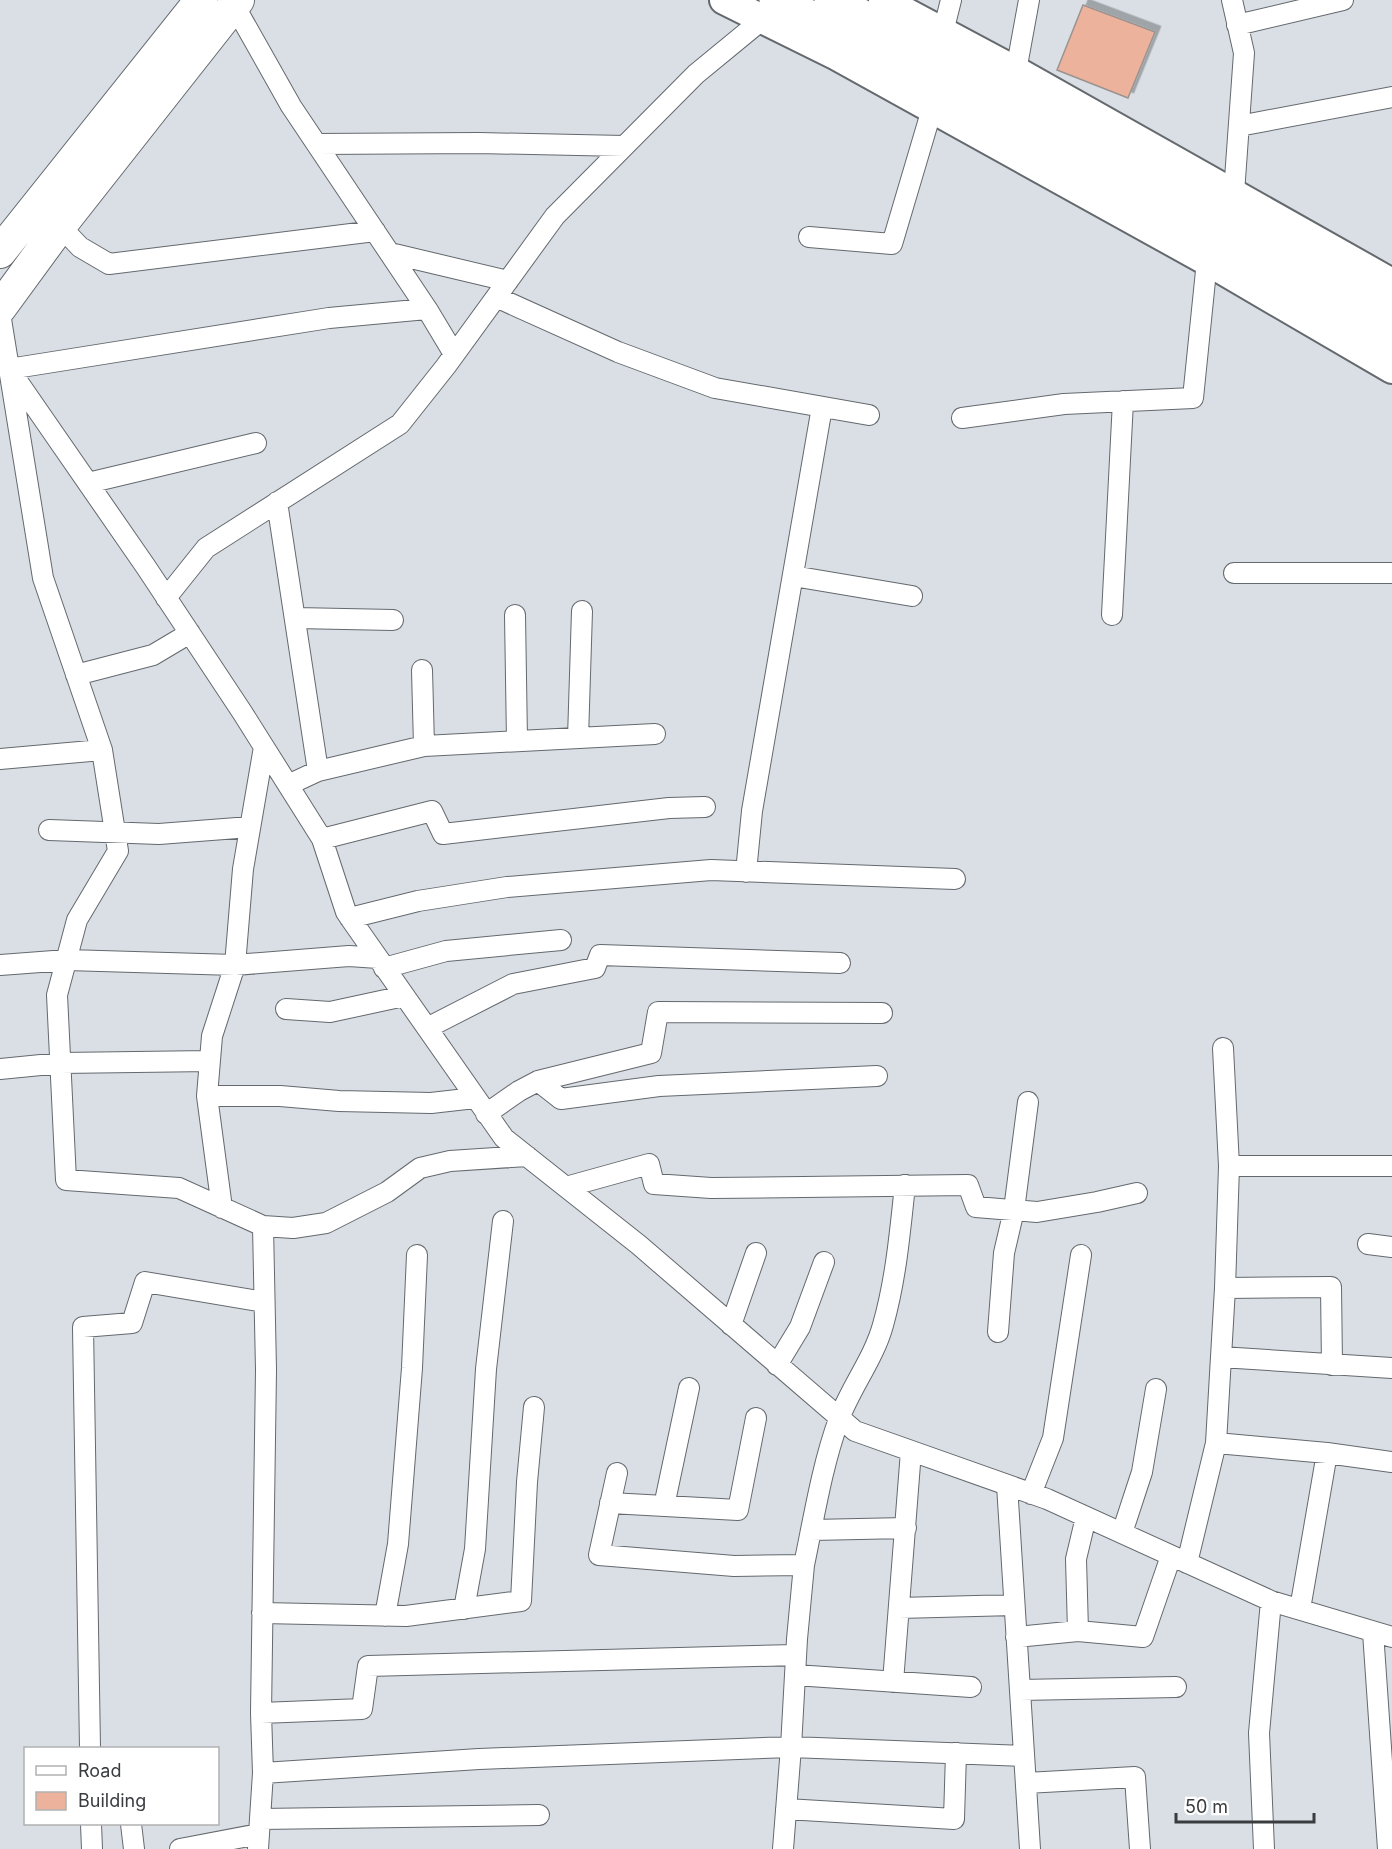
<svg xmlns="http://www.w3.org/2000/svg" width="1392" height="1849" font-family="Inter,sans-serif">
  <style>
    .building { fill: #edb29b; stroke: #9a9390; stroke-width: 1.5; filter: url(#shadow) }
    .lines { fill: none; stroke-linecap: round; stroke-linejoin: round }
    .street-casing { stroke: #64696e; stroke-width: 22 }
    .secondary-casing { stroke: #64696e; stroke-width: 32 }
    .primary-casing { stroke: #64696e; stroke-width: 34 }
    .highway-casing { stroke: #64696e; stroke-width: 36 }
    .street { stroke: #fff; stroke-width: 20 }
    .secondary { stroke: #fff; stroke-width: 28 }
    .primary { stroke: #fff; stroke-width: 32 }
    .highway { stroke: #fff; stroke-width: 33 }
  </style>
  <defs>
    <filter id="shadow"><feDropShadow dx="5.5" dy="-5.5" stdDeviation="0" flood-color="#0004"/></filter>
  </defs>
  <rect width="100%" height="100%" fill="#d9dfe5"/>
  <!-- building -->
  <path class="building" d="M1083,5L1155,32L1128,98L1057,70Z"/>
  <g class="lines">
    <!-- street casing -->
    <g class="street-casing">
      <path id="street" d="M1232,0L1244,53L1234,193
        M234,5L291,106L427,309L454,354
        M1237,25L1343,0
        M943,32L951,0
        M1016,71L1029,0
        M1239,126L1392,97
        M317,144L479,143L624,146
        M60,226L80,247L109,264L375,231
        M809,237L892,244L932,109
        M390,253L508,281
        M496,297L618,352L715,388L869,415
        M427,309L329,318L9,369L146,567L242,712L322,839L346,912L350,918L504,1138L639,1245L855,1431L1047,1499L1271,1601L1392,1637
        M0,313L43,578L102,750L118,851L77,920L57,995L66,1180L179,1188L263,1226L266,1370L261,1713L263,1773L258,1849
        M962,418L1064,404L1193,398L1207,261
        M88,483L256,443
        M277,502L318,771
        M1234,573H1392
        M793,576L912,596
        M166,598L206,548L400,424L446,366L555,216L696,74L763,19
        M515,615L517,741
        M1112,615L1123,401
        M296,618L393,620
        M422,670L424,746
        M76,675L153,655L190,633
        M578,738L582,611
        M0,759L102,750
        M288,785L318,771L424,746L655,734
        M49,830L159,834L250,827
        M322,839L432,811L443,834L669,808L705,807
        M746,872L752,811L822,407
        M350,918L418,901L507,887L711,870L955,879
        M0,965L67,960L235,965L349,956L378,958
        M384,968L446,951L561,940
        M286,1009L330,1012L404,996
        M427,1028L513,984L595,968L600,955L840,963
        M0,1069L61,1063L210,1061
        M538,1081L561,1099L659,1086L877,1076
        M207,1096H280L339,1101L431,1103L475,1098
        M486,1114L519,1091L538,1081L651,1053L658,1012L882,1013
        M1229,1166H1392
        M566,1187L649,1164L654,1184L711,1188L968,1185L976,1207L1037,1212L1097,1202L1137,1193
        M222,1208L207,1096L212,1036L235,965L243,869L264,747
        M263,1226L293,1228L326,1223L387,1192L420,1168L450,1161L527,1156
        M1368,1244L1392,1247
        M1225,1288L1331,1287L1332,1365
        M731,1325L756,1253
        M998,1332L1004,1253L1014,1210L1028,1102
        M1221,1357L1392,1368
        M777,1365L800,1327L824,1262
        M1216,1443L1327,1453L1300,1609
        M1327,1453L1392,1462
        M617,1473L599,1555L734,1566L804,1565C814,1517 822,1466 839,1419C851,1387 874,1358 883,1325C896,1279 900,1232 905,1185
        M1007,1485L1030,1849
        M1031,1494L1053,1438L1081,1255
        M610,1503L738,1510L756,1418
        M664,1506L689,1388
        M812,1530L906,1528
        M1122,1533L1142,1472L1156,1389
        M1187,1563L1216,1443L1225,1288L1229,1166L1223,1048
        M899,1608L1014,1605
        M464,1609L475,1549L486,1369L503,1221
        M262,1613L406,1616L521,1601L527,1482L534,1407
        M385,1616L398,1544L412,1368L417,1255
        M1078,1631L1076,1559L1086,1517
        M1373,1632L1388,1849
        M1016,1637L1078,1631L1143,1637L1171,1556
        M795,1675L971,1687
        M893,1682L911,1451
        M1020,1690L1176,1687
        M261,1713L362,1709L368,1666L796,1655
        M90,1748L83,1327L132,1323L145,1282L264,1302
        M263,1773L479,1759L791,1747L797,1639L804,1565
        M1026,1783L1135,1777L1140,1849
        M786,1809L954,1819L956,1753
        M260,1819L539,1815
        M91,1824L92,1849
        M131,1824L134,1849
        M180,1849L259,1834
        M783,1849L791,1747L1024,1756
        M1264,1849L1259,1733L1271,1601"/>
    </g>
    <!-- secondary casing -->
    <g class="secondary-casing">
      <path id="secondary" d="M724,0L837,56L1207,261L1392,369
        M883,0L1016,71L1392,283"/>
    </g>
    <!-- primary casing -->
    <g class="primary-casing">
      <path id="primary" d="M0,252L201,0
        M0,308L60,226L238,0"/>
    </g>
    <!-- highway casing -->
    <g class="highway-casing">
      <path id="highway" d="M776,0C985,105 1187,225 1392,339
        M831,0L959,68L1392,313"/>
    </g>
    <!-- street -->
    <use href="#street" class="street"/>
    <!-- secondary -->
    <use href="#secondary" class="secondary"/>
    <!-- primary -->
    <use href="#primary" class="primary"/>
    <!-- highway -->
    <use href="#highway" class="highway"/>
  </g>
  <!-- legend -->
  <rect x="24" y="1747" width="195" height="78" fill="#ffffff" stroke="#b0b1b2" stroke-width="1.5"/>
  <rect x="36" y="1766" width="30" height="9" fill="#ffffff" stroke="#b0b1b2" stroke-width="1.5"/>
  <text x="78" y="1777" font-size="18" fill="#3a3c3f">Road</text>
  <rect x="36" y="1792" width="30" height="18" fill="#edb29b" stroke="#b0b1b2" stroke-width="1.5"/>
  <text x="78" y="1807" font-size="18" fill="#3a3c3f">Building</text>
  <!-- scale -->
  <path d="M1176 1813v9h138v-9" fill="none" stroke="#3a3c3f" stroke-width="3"/>
  <text x="1185" y="1813" font-size="18" fill="#3a3c3f" stroke="#ffffff" stroke-width="4.5" paint-order="stroke">50 m</text>
</svg>
